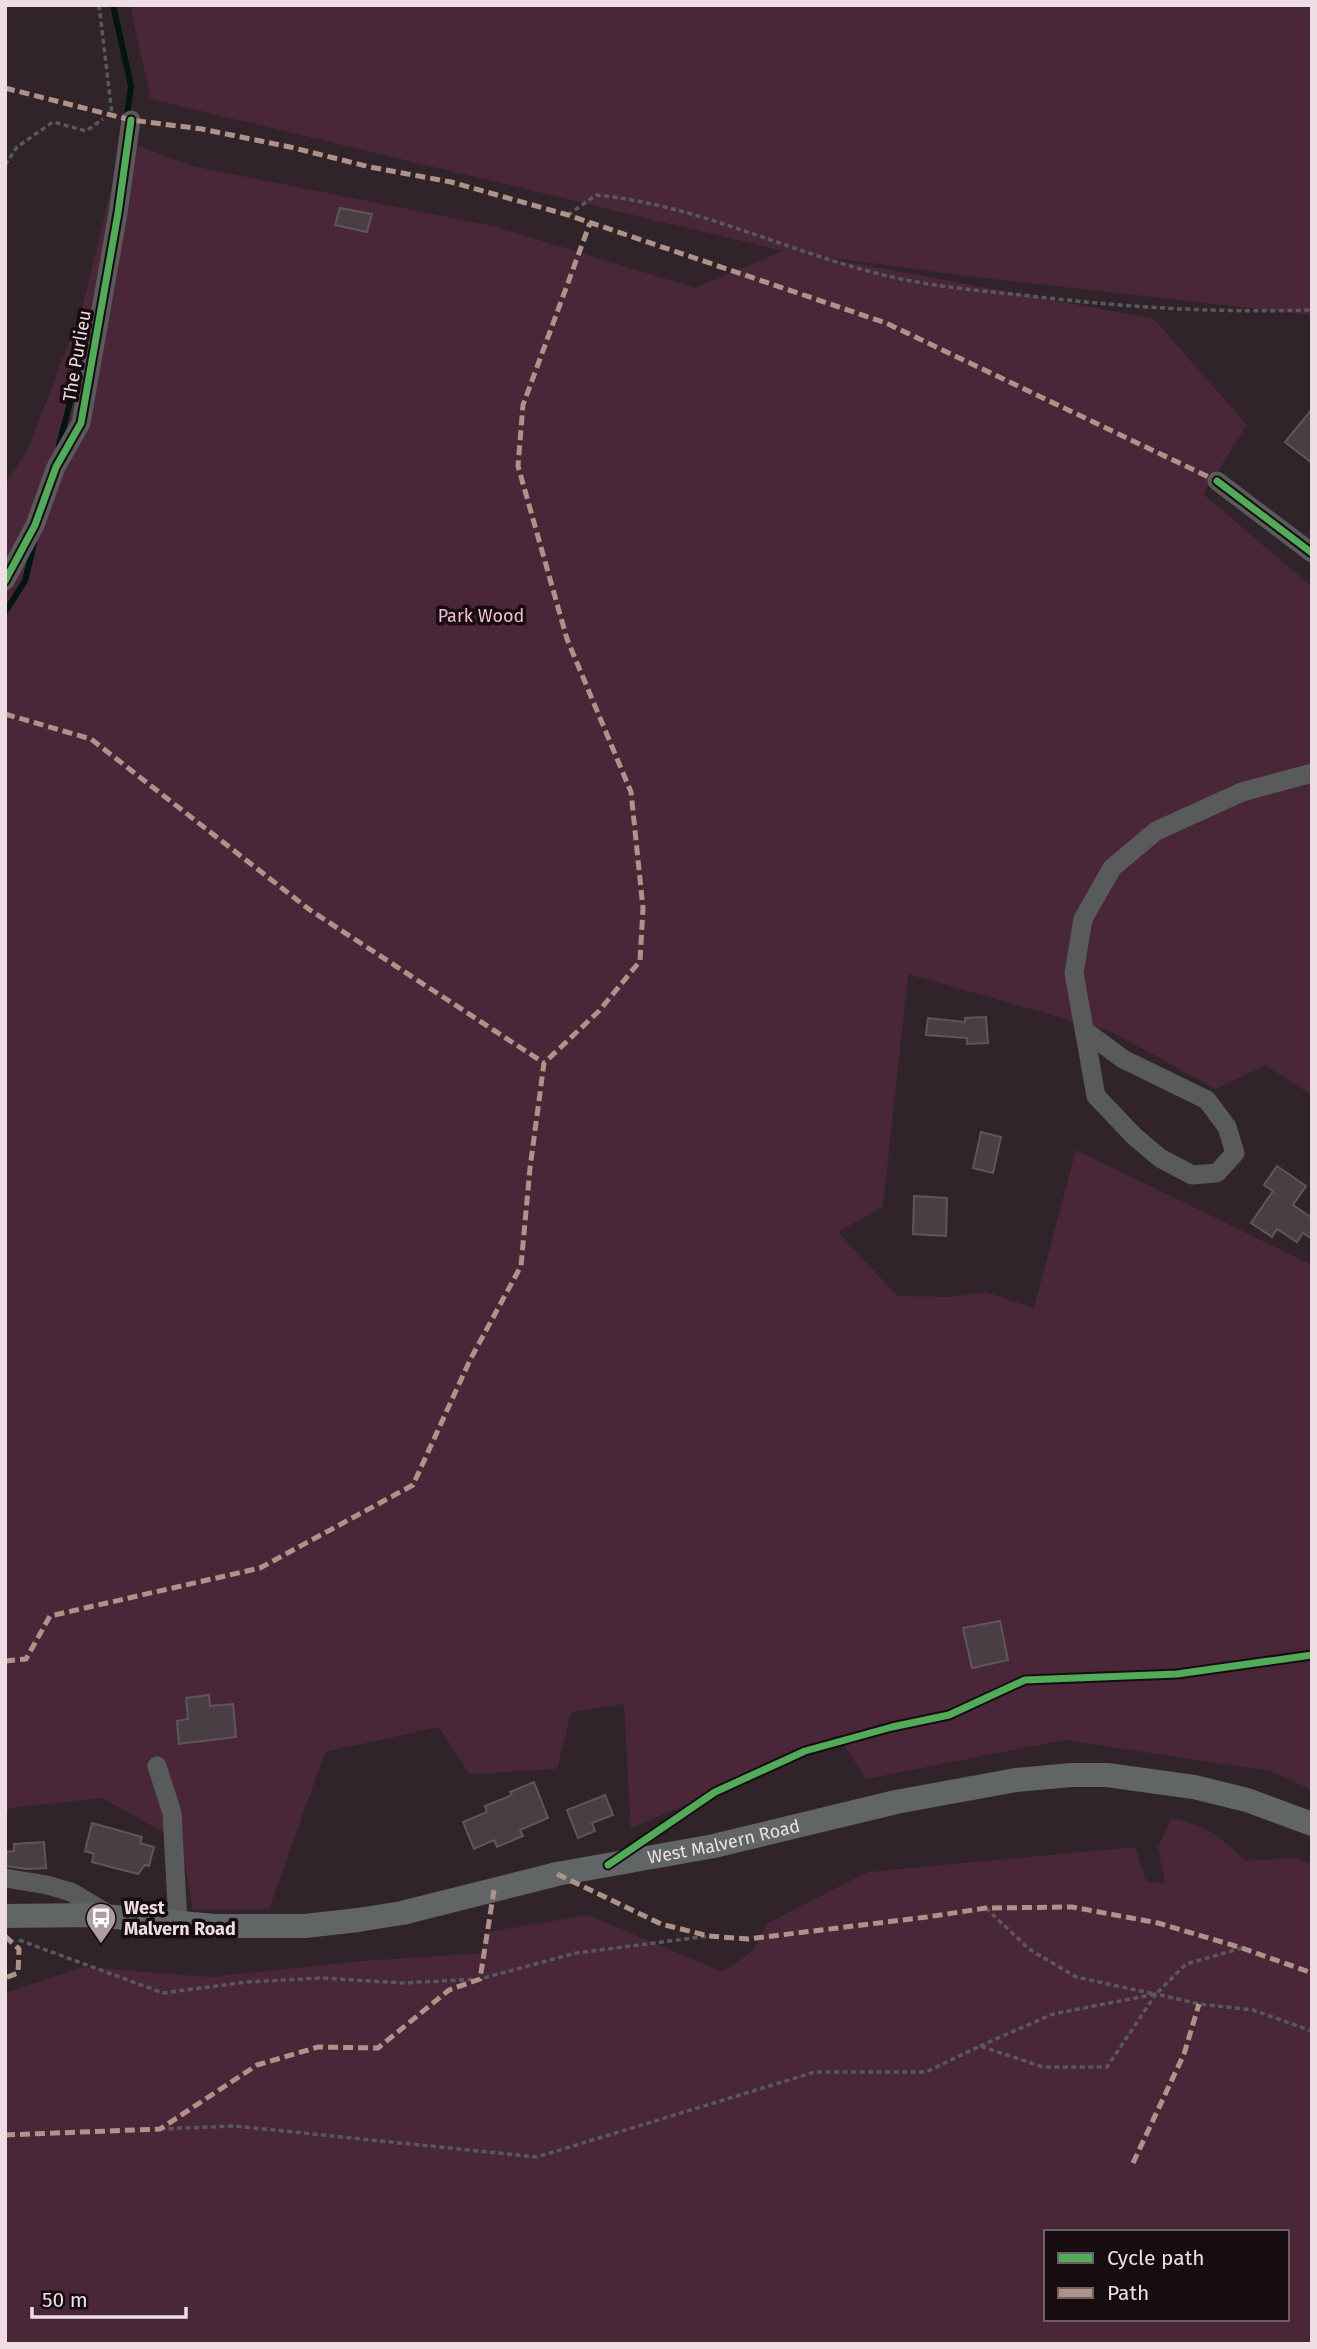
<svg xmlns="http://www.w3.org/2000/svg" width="1317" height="2349" font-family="'Fira Sans',sans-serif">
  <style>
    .green { fill: #4a2738; fill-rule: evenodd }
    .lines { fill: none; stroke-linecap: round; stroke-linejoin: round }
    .stream { stroke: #041511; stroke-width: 6 }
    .building { fill: #493e43; stroke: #60555a; stroke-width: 2 }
    .path { stroke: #5a595a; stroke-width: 3.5; stroke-dasharray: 5 3.5; stroke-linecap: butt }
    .minor { stroke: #595b5b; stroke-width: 19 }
    .major { stroke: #616566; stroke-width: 24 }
    .quiet { stroke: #af9288; stroke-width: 5; stroke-dasharray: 10 5; stroke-linecap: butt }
    .cycleway-casing { stroke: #170d11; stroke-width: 11 }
    .cycleway { stroke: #51ab58; stroke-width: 7 }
    .labels { text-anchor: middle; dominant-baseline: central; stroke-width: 7; stroke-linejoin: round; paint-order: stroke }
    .street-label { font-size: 18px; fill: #eedee4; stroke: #170d11 }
    .park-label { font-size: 18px; fill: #f5bdd5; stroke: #170d11 }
    .poi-label { font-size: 18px; font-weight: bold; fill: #eedee4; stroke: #170d11; text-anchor: start }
  </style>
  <rect width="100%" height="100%" fill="#30242a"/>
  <!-- green -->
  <path class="green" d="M130,5H1312V315L975,277L804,254L1154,319L1247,425L1203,494L1312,587V1095L1265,1065L1216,1089L1112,1032L908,974L883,1207L838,1232L897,1296L951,1297L985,1292L1034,1308L1076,1150L1312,1265V1790L1270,1771L1065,1740L866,1779L838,1735L762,1773L631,1828L624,1704L571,1712L557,1769L469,1774L439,1727L325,1752L269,1909L193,1910L181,1842L102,1798L9,1808L5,1817V485L29,447L83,305L123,140L192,166L493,226L695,288L783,251L151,99Z
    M1171,1818C1207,1826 1219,1835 1245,1861L1296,1858L1312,1864V2344H5V1993L83,1967L210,1977L363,1961L484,1953L483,1933L588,1915L723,1972L753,1951L768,1923L868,1872L1135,1847L1146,1881L1165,1884L1158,1848ZM1046,2232H1287V2319H1046Z"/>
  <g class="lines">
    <!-- stream -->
    <path class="stream" d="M113,5L131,86L127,116
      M59,445L86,341
      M5,612L25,581L34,544"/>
  </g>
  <!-- building -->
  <path class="building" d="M340,208L372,214L367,232L335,225Z
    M1312,409V463L1285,442Z
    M986,1017L988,1043L967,1044V1038L926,1035L928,1018L965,1022V1018Z
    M981,1132L1001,1137L993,1173L973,1168Z
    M1277,1166L1306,1186L1293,1205L1312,1218V1239L1303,1233L1297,1242L1277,1229L1272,1237L1251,1223L1273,1191L1264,1185Z
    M914,1196L947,1198L946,1236L913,1234Z
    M1000,1621L1008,1660L972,1668L963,1628Z
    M209,1695L210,1706L233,1704L236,1737L179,1744L177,1721L188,1719L186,1698Z
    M534,1782L548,1818L520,1830L523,1836L497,1847L494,1840L474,1849L463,1822L487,1812L485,1806L512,1795L510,1792Z
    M605,1795L613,1815L592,1823L595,1831L578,1838L567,1810Z
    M92,1823L142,1837L140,1843L154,1847L149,1866L145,1865L138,1874L92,1862L94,1854L85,1851Z
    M44,1842L46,1868L27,1869L5,1866V1852L14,1851V1844Z"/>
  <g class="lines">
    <!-- path -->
    <path class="path" d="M99,5L112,114
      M5,165L17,147L53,122L86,131L103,119
      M568,215L596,195C702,205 797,257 901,279C940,287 982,291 1022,295C1121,307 1212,313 1312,310
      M986,1908L1029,1949L1076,1977L1154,1994
      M19,1940L163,1993L247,1982L322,1978L403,1983L480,1979L576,1953L709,1936
      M980,2046L1053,2014L1156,1994L1186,1964L1242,1948
      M160,2129L235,2126L537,2157L815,2072H926L980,2046L1043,2067H1107L1156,1994L1199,2004L1253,2010L1312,2031"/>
    <!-- minor -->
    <path class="minor" d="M1217,481L1312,553
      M5,581L35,525L56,467L81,423L118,213L131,120
      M1085,1031L1123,1059L1207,1100L1227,1127L1235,1153L1217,1173L1192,1175L1160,1158L1134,1136L1096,1096L1074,973L1083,919L1112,868L1156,831L1242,792L1312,773
      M157,1766L172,1813L178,1923
      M5,1878L47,1885L71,1892L111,1916"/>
    <!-- major -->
    <path class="major" id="s1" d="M5,1916L92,1915L215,1926H305L358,1920L402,1913L557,1874L714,1846L896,1802L1016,1780L1071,1775H1107L1194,1787L1247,1800L1312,1824"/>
    <!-- quiet -->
    <path class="quiet" d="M5,88L131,120L202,129L290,147L370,167L451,182L568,215L886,323L1217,481
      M5,714L91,739L310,910L544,1063
      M5,1661L26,1659L50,1616L260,1568L413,1485L470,1360L521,1266L530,1168L544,1063L599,1011L640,961L643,908L631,792L567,639L518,466L523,405L590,223
      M557,1874L661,1924L709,1936L748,1939L927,1917L986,1908L1072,1907L1158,1923L1242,1948L1312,1973
      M5,1936L19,1949L18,1973L5,1978
      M5,2135L160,2129L257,2065L318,2047L378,2048L449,1990L480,1979L494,1890
      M1133,2163L1184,2054L1199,2004"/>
    <!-- cycleway casing -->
    <g class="cycleway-casing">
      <path id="cycleway" d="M1217,481L1312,553
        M5,581L35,525L56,467L81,423L118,213L131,120
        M608,1865L715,1792L805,1751L892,1727L949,1715L1025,1680L1177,1674L1312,1655"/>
    </g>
    <!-- cycleway -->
    <use href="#cycleway" class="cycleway"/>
  </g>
  <!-- icons -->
  <defs>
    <g id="bus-pin" transform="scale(1.575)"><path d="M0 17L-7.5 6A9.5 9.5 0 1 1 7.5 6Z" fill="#ac9da3" stroke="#170d11"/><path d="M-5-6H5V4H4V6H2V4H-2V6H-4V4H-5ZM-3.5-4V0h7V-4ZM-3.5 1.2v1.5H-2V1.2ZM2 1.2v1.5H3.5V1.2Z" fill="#fff"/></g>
  </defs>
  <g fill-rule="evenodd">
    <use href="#bus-pin" x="101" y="1918"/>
  </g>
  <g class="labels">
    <!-- street labels -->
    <g class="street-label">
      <text transform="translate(77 356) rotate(-80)">The Purlieu</text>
      <text stroke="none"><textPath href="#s1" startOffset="728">West Malvern Road</textPath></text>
    </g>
    <!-- park labels -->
    <g class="park-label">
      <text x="481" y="616">Park Wood</text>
    </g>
    <!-- poi labels -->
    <g class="poi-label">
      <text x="124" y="1908">West<tspan x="124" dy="21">Malvern Road</tspan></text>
    </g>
  </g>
  <!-- border -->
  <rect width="1317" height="2349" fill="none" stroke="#eedee4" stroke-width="14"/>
  <!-- legend -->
  <rect x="1044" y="2230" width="245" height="91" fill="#170d11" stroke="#6d6165" stroke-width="2"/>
  <rect x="1058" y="2253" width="35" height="10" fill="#51ab58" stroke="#6d6165" stroke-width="2"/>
  <text x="1107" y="2265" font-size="21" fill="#eedee4">Cycle path</text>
  <rect x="1058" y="2288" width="35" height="10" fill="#af9288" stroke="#6d6165" stroke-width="2"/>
  <text x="1107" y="2300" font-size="21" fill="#eedee4">Path</text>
  <!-- scale -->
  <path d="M32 2307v10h154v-10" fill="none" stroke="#eedee4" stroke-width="3.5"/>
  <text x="42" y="2307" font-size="21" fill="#eedee4" stroke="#170d11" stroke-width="5" paint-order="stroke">50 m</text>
</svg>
